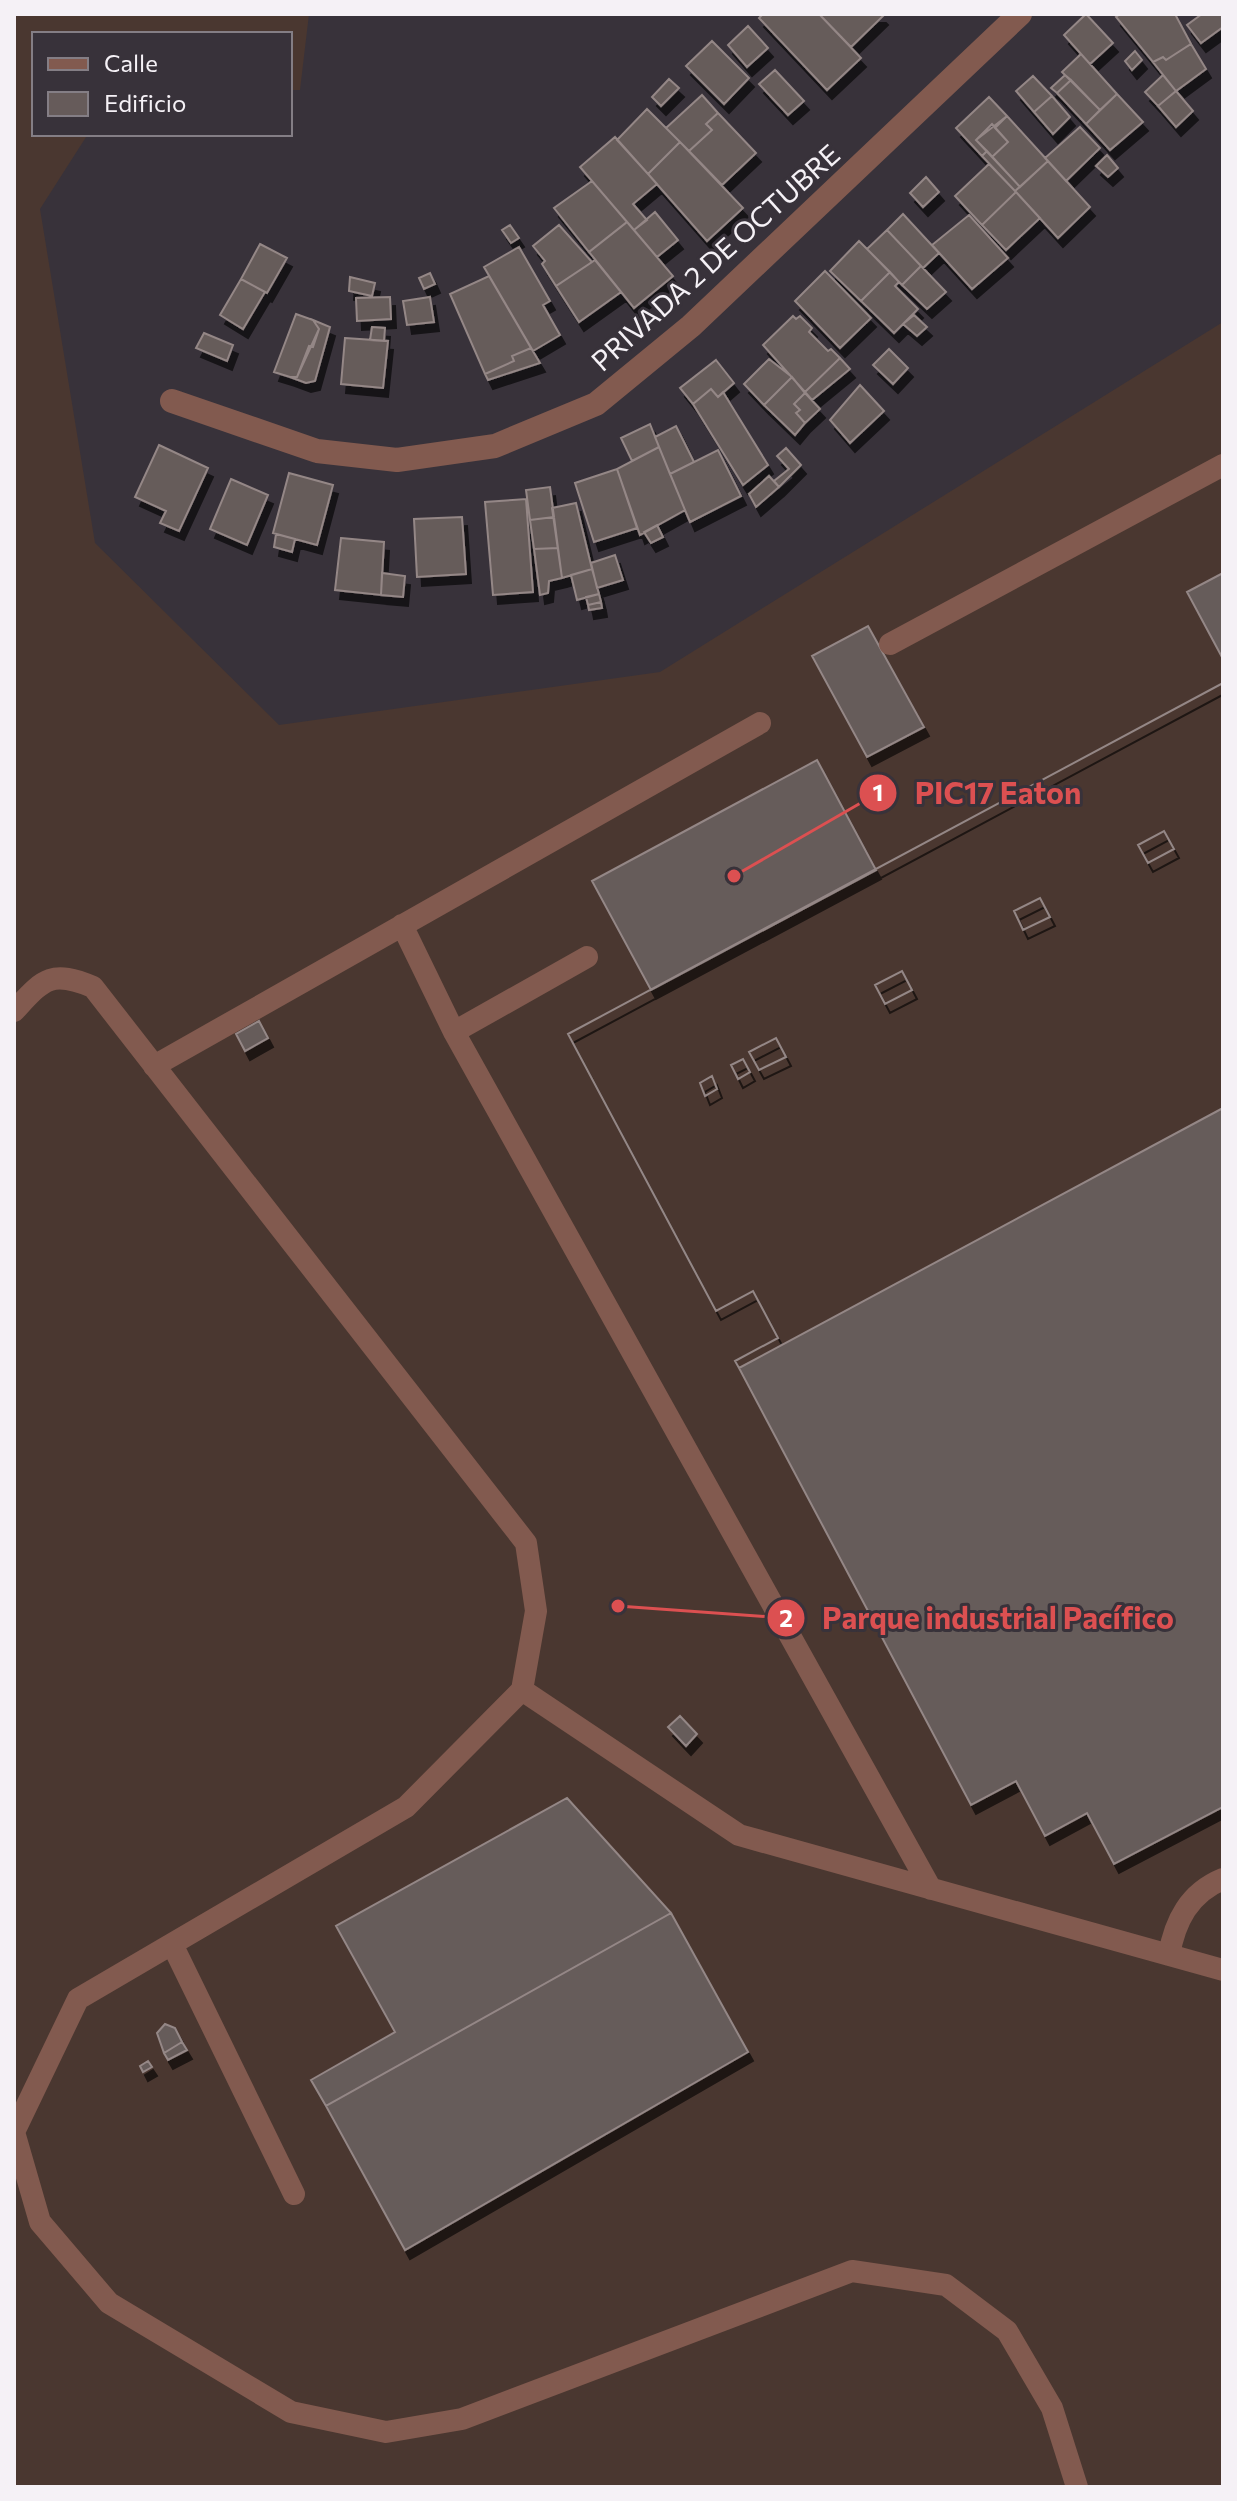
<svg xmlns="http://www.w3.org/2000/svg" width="1237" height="2501" font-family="Commissioner,sans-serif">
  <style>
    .industrial { fill: #4a3730 }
    .building { fill: #665b5a; stroke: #948786; stroke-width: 2; fill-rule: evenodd; filter: url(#shadow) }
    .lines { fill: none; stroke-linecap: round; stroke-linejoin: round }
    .lane { stroke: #825a4f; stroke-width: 22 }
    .street { stroke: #825a4f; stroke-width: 24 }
    .labels { text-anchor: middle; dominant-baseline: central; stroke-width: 6; stroke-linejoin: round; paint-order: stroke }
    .street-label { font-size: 28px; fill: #f5f1f6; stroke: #38323a }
    .leader { fill: none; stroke: #dc5051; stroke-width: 3 }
    .callout-dot { fill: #dc5051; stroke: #38323a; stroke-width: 3 }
    .mark-label { font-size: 24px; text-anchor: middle; font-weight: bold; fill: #fff }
    .callout-label { font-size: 30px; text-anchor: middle; font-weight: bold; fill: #dc5051; stroke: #38323a; stroke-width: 6; stroke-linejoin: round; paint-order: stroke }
  </style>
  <defs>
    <filter id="shadow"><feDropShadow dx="5" dy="9" stdDeviation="0" flood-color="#0009"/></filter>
  </defs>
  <rect width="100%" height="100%" fill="#38323a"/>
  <!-- industrial -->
  <path class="industrial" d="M14,14H309L300,90H290V34H34V134H88L40,209L95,543L279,725L660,672L1223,322V2487H14Z"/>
  <!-- building -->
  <path class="building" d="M763,14H819L861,58L827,90L759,18Z
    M819,14H881L883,16L851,47Z
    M1086,14L1113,43L1090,64L1064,35Z
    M1120,14H1175L1191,44L1166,60L1163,57L1153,62L1116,17Z
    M1202,14H1222L1223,27L1201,43L1187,25Z
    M748,26L768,48L747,67L728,45Z
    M712,41L749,78L724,104L686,66Z
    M1191,44L1206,69L1176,91L1153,62L1163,57L1166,60Z
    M1135,51L1142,60L1132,70L1125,61Z
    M1081,54L1117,94L1100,110L1062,72Z
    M775,70L804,101L788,115L759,84Z
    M1065,75L1071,80L1057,93L1051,88Z
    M1163,75L1176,91L1158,106L1145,92Z
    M1033,76L1052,96L1034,112L1016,91Z
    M669,79L679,88L661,106L652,97Z
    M1071,80L1100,110L1086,124L1057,93Z
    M1176,91L1193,111L1176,127L1158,106Z
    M1117,94L1143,122L1110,150L1086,124Z
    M702,95L718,113L706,124L712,130L689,151L666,128Z
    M1052,96L1070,117L1053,134L1034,112Z
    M989,97L1007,116L976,140L987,151L982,156L956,128Z
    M647,109L680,142L648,174L617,140Z
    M718,113L756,153L722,185L689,151L712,130L706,124Z
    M1007,116L1048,161L1020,187L992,157L1008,142L995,128Z
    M992,124L1008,142L992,157L976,140Z
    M1080,127L1100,148L1066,181L1045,158Z
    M615,137L657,184L633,204L647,220L634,230L580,167Z
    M680,142L743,208L707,241L648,174Z
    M987,151L1020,187L1015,191L982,156Z
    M1107,155L1118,168L1108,177L1096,166Z
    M1048,161L1090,207L1058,238L1015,191Z
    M989,164L1016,192L982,225L955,196Z
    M926,177L939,192L923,207L910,193Z
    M592,181L627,222L589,252L554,208Z
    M1016,192L1040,218L1006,250L982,225Z
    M655,212L678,240L657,257L634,230Z
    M903,214L939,253L923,268L887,230Z
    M969,215L1008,258L972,289L932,245Z
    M627,222L673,276L634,308L589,252Z
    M510,225L519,238L511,243L502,230Z
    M559,225L592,262L556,286L542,264L545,261L533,246Z
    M887,230L921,266L902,285L867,249Z
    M859,241L890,272L861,301L830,271Z
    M260,244L287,258L267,293L241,279Z
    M519,247L550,301L543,305L560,335L533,351L484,267Z
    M595,260L621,292L579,322L556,286Z
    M921,266L946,292L927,309L902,285Z
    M825,271L871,318L840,348L795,301Z
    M890,272L899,282L895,286L918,309L894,333L861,301Z
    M430,273L435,284L424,289L419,278Z
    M489,276L531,348L512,356L514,361L485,374L450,294Z
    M350,277L375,283L372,296L349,291Z
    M241,279L265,292L243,329L220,315Z
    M390,297L391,319L357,321L356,298Z
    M430,297L434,322L407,325L403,301Z
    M296,314L313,320L319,329L297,377H290L274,372Z
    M914,315L927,327L917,336L903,324Z
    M793,316L796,319L800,316L812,328L809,332L828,351L831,349L840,358L805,392L763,345Z
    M313,320L330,327L315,381L306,383L290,377H297L309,346L313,347L319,329Z
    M372,327L385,328L384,341L370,340Z
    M204,333L233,345L227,361L196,348Z
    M345,338L388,341L383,388L341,384Z
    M531,348L540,363L488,380L485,374L514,361L512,356Z
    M889,349L908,368L893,384L873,365Z
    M840,358L850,369L812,400L805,392Z
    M769,359L792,377L764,405L744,384Z
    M716,360L734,383L718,397L711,389L693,404L680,388Z
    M792,377L805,393L794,404L800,410L796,413L805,423L795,435L764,405Z
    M860,385L884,411L850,443L830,420Z
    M711,389L718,397L723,392L768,465L743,485L693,404Z
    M805,393L820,409L805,423L796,413L800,410L794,404Z
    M650,424L659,447L632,461L621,438Z
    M676,426L694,462L670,474L655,437Z
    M159,445L208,468L179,531L160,523L166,511L135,497Z
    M659,447L685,510L640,535L617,469Z
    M786,448L801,465L779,487L774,481L789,469L777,456Z
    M718,450L741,496L690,522L670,474Z
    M617,469L637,528L594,542L575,483Z
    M289,473L333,485L317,545L273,533Z
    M769,476L779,487L756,507L749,494Z
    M231,479L268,495L247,545L210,529Z
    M550,487L554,517L530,520L526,490Z
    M526,499L533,592L493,595L485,502Z
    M576,503L592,569L562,578L552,508Z
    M462,517L466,574L417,577L414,519Z
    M554,517L558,548L534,549L530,520Z
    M657,525L663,537L651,543L644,532Z
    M276,534L295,539L292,552L274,547Z
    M341,538L384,542L381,595L335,590Z
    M558,548L562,578L549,581L548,593L540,595L534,549Z
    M615,555L623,580L597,588L591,563Z
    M592,569L599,594L577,600L571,575Z
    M382,573L405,576L403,597L381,595Z
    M1223,573V659L1187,592Z
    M599,594L601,602L588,605L586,597Z
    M601,602L602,608L589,610L588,605Z
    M868,626L924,727L867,757L812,656Z
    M1223,683V1108L739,1368L735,1361L778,1338L753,1291L716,1311L568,1034ZM1164,831L1174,849L1148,863L1138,845ZM1040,898L1050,917L1023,930L1014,911ZM902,971L912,990L885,1004L875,985ZM776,1038L786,1057L759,1070L749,1052ZM743,1059L750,1072L738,1079L731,1065ZM712,1076L717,1089L705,1096L700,1083Z
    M1223,683V1108L739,1368L735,1361L778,1338L753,1291L716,1311L568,1034Z
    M817,760L876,870L651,990L592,881Z
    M1164,831L1174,849L1148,863L1138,845Z
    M1040,898L1050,917L1023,930L1014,911Z
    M902,971L912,990L885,1004L875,985Z
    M259,1021L268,1038L245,1051L236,1034Z
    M776,1038L786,1057L759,1070L749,1052Z
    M743,1059L750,1072L738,1079L731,1065Z
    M712,1076L717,1089L705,1096L700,1083Z
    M1223,1108V1807L1114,1864L1087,1813L1045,1836L1016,1781L971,1805L739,1368Z
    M680,1716L697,1734L686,1746L668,1727Z
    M567,1798L671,1913L326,2106L311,2080L395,2032L336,1926Z
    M671,1913L748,2052L405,2250L326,2106Z
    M165,2024L175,2028L182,2042L164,2053L157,2033Z
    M182,2042L187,2050L168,2060L164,2053Z
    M148,2061L152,2067L143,2072L140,2066Z"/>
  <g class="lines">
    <!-- lane -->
    <path class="lane" d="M890,644L1223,465
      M402,925L454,1032L931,1889
      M14,1011C43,980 50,969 93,987L526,1543L536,1611L522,1690L406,1807L78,1999L14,2132L40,2222L109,2303L291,2412L386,2432L462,2419L852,2271L946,2285L1007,2331L1052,2408L1077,2487
      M454,1032L587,957
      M154,1066L760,723
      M522,1690L739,1835L1223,1970
      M172,1944L294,2194
      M1169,1955C1175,1921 1189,1893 1223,1879"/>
    <!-- street -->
    <path class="street" d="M172,401L317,451L397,460L495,446L596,404L691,326L1020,14"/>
  </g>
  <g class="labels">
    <!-- street labels -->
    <g class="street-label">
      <text transform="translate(715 257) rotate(-42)">PRIVADA 2 DE OCTUBRE</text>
    </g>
  </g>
  <!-- callouts -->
  <path class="leader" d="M734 876L878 793M618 1606L786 1618"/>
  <g class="callout-dot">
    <circle cx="734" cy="876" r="8"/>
    <circle cx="618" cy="1606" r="8"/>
    <circle cx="878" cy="793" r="20"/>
    <circle cx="786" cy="1618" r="20"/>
  </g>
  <g class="mark-label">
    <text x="878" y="801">1</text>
    <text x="786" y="1627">2</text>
  </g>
  <g class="callout-label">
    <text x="998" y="804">PIC17 Eaton</text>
    <text x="998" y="1629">Parque industrial Pacífico</text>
  </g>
  <!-- border -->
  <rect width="1237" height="2501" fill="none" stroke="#f5f1f6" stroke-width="32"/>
  <!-- legend -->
  <rect x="32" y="32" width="260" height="104" fill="#38323a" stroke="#847e85" stroke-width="2"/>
  <rect x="48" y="58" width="40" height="12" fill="#825a4f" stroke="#847e85" stroke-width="2"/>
  <text x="104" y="72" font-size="24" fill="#f5f1f6">Calle</text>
  <rect x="48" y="92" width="40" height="24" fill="#665b5a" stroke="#847e85" stroke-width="2"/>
  <text x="104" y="112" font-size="24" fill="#f5f1f6">Edificio</text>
</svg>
